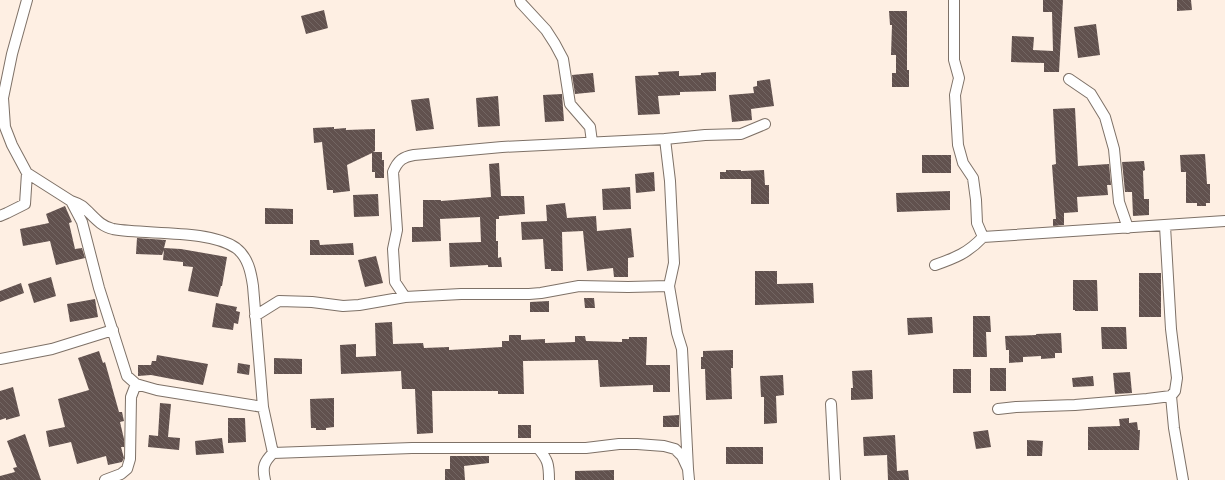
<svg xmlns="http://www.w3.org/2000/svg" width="1225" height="480" font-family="'Archivo Narrow',sans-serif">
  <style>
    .building { fill: url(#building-back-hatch) }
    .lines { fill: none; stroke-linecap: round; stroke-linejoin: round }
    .street-casing { stroke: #7e7167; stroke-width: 12 }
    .street { stroke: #fff; stroke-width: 10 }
  </style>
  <defs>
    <pattern id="building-back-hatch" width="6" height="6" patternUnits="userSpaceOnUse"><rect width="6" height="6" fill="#61514e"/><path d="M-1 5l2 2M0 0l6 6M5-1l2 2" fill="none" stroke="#736663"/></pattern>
  </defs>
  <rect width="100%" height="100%" fill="#feefe3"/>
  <!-- building -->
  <path class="building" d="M1043,0H1063L1059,72H1044V63L1011,62L1012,36L1034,37L1033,50L1053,51L1052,12H1043Z
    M1177,0H1191L1192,10L1177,11Z
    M324,10L328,28L306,34L301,16Z
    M889,11H907V70H909V87H892V73H896V55H891L892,25H890Z
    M1096,24L1100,55L1078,58L1074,27Z
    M679,71V76L701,75V73L716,72V91L680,92V95L658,96L660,114L638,115L635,76L659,75L658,72Z
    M593,73L595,92L575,94L572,75Z
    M770,79L774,106L751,109L752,120L732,122L729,95L754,93L753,87L757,86V81Z
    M562,94L564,121L545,122L543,95Z
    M498,96L500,126L478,127L476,98Z
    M429,98L434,129L416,131L411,100Z
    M1075,108L1078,166L1109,164L1111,185H1107L1108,195L1077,197L1078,212L1064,213V225L1053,226V219H1056L1052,165L1056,164L1053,109Z
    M334,127V129L346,128V130L375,129V151L373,152H382V160H384V178H375V172H372V153L347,165L350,191L333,193V190H327L322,142L314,143L313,128Z
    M1205,154L1207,184H1210V203H1206V206H1197V203H1186V172H1181L1180,155Z
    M922,155H951V173H922Z
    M1144,161L1145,170L1143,171L1144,199H1149V215L1133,216L1132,192H1125L1122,162Z
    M499,163L501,196H524L525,214L499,216V219H496V241H498V258L501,257L502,267H488V265L450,267L449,243L481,242L480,217L440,219L441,241L412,242V227H423V200H441V201L491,197L489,164Z
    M726,170H741V171L764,170L765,185H769V204H751V179H720V172H726Z
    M654,172L655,191L636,193L635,174Z
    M630,187L631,209L603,210L602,189Z
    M950,191V210L897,212L896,193Z
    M378,194L379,216L354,217L353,195Z
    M565,203L567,218L596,216L597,231L631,228L634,257L628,258V277H614L613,268L587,271L583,231L562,232L563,271H551V269H545L543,239L522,240L521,222L547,221L546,205Z
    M65,206L72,222L69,223L75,249L82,248L85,258L56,265L50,241L23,246L20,229L49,223L46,214Z
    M265,208L293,209V224H265Z
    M137,238L166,240L164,248L181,249L227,257L222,286H221L218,297L188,291L193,267L183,266V262L163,260L164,250L162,255L136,254Z
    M310,240H319L320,245L353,243L354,255H310Z
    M376,256L383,283L365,287L358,260Z
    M755,271H777V284L813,283L814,303L755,305Z
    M1139,273H1161V317H1139Z
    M51,277L56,296L34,303L28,284Z
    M1073,280H1097L1098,311H1075V310H1073Z
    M21,283L24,293L0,302V291Z
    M584,298H594L595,308H585Z
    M95,299L98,317L70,322L67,304Z
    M549,301V312H530V302Z
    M216,303L237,307L236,311L240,312L238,324L234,323L233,330L212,327Z
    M973,316H990L991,332H986L987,357H973Z
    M932,317L933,333L908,335L907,318Z
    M392,322L393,344L423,343L424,348L449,347V350L502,347V341H509V335H521V340L545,339V343L575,342V336H585L586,341L622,342V339H629V337H647L646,365H670V392H653V385L600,387L598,360L523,361L524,394H498V391H432L433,433L417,434L415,389H402L401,371L341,374L340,345L356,344V357L376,356L375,323Z
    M1101,327H1126L1127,349H1102Z
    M1061,333L1062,353H1055V358L1041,359V356L1023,357V362L1009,363V350H1006L1005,336L1036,335V334Z
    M733,350V368H731L732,399L706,400L705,369H701V357H703V351Z
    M99,351L103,363L105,362L119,412H122L124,421L120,422L124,439V447H121L124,458L122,462L108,465L106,456L77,464L71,442L49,447L46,431L65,427L58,399L89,390L78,358Z
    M157,355L208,364L203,385L151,375L138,376V365H151L152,361H156Z
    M274,358L302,359V374H274Z
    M238,363L250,365L249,375L237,373Z
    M990,368H1006V391H990Z
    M953,369H971V393H953Z
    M872,370L873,399L851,400V388H853L852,371Z
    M1130,372L1132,393L1115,394L1113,373Z
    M783,375L784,395L776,396L777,423L764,424V397H761L760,376Z
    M1093,376L1094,386L1073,387L1072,378Z
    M13,387L20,416L6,420V418L0,420V391Z
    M334,398V427L326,428V430H316V428H311L310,399Z
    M160,403L171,404L168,437L180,438L179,450L148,447L149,435L158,436Z
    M679,415V427H663V416Z
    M228,418H245L246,442L228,443Z
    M1129,418V423L1137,422L1138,430H1140L1139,450H1088V427L1120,426L1119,419Z
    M518,425H531V438H518Z
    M988,430L991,447L976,449L973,432Z
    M25,434L41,480H0V476L15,472L13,468L17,467L7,441Z
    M895,435L897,471L908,470L909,480H888L887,455L864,456L863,437Z
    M222,438L224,453L196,455L195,441Z
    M1027,440L1043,441L1042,456H1027Z
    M726,447H763V464H726Z
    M450,456H489V463L464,466L465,480H445V469H450Z
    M614,470V480H575V471Z"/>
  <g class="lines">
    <!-- street casing -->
    <g class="street-casing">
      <path id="street" d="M27,0L12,54L3,98L5,127L12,145L27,173L71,201L82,222L99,288L127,376L136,384L157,390L263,407
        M520,0L521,3L546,30L555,44L563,59L570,104L590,127L592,142
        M954,0V60L959,78L955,95L958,145L963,163L973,178L976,200L977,223L983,237
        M1069,79L1091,94L1105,117L1114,149L1119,202L1128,228
        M71,201C74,202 79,204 82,206C92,214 99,226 113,229C145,235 209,229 236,248C248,257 251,272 253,286L263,407L273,453
        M0,216L7,213L25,204L27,173
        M935,265C955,258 968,253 983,237L1225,221
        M669,286L674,263L670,181L665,139L705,135L741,134L765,124
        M405,297L395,282L393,249L397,230L393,172C398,160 403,157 414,155L502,147L665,139
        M255,316L279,301L312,302L343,306L359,305L405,297L461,294H529L541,293L579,286L628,287L669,286L677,333L682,349L688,469
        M0,359L52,349L113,330
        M1171,396L1174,428L1183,480
        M831,404L835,480
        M998,409L1016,407L1075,405L1147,399L1171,396L1175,391L1177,378L1171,329L1165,226
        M538,448C548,460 549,464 549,480
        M105,480L121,474L127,469L130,459L131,397L136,384
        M265,480C262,467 264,462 273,453L412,448H586L619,444H637L664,446L675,449L682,456L688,469L689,480"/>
    </g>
    <!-- street -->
    <use href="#street" class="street"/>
  </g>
</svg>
